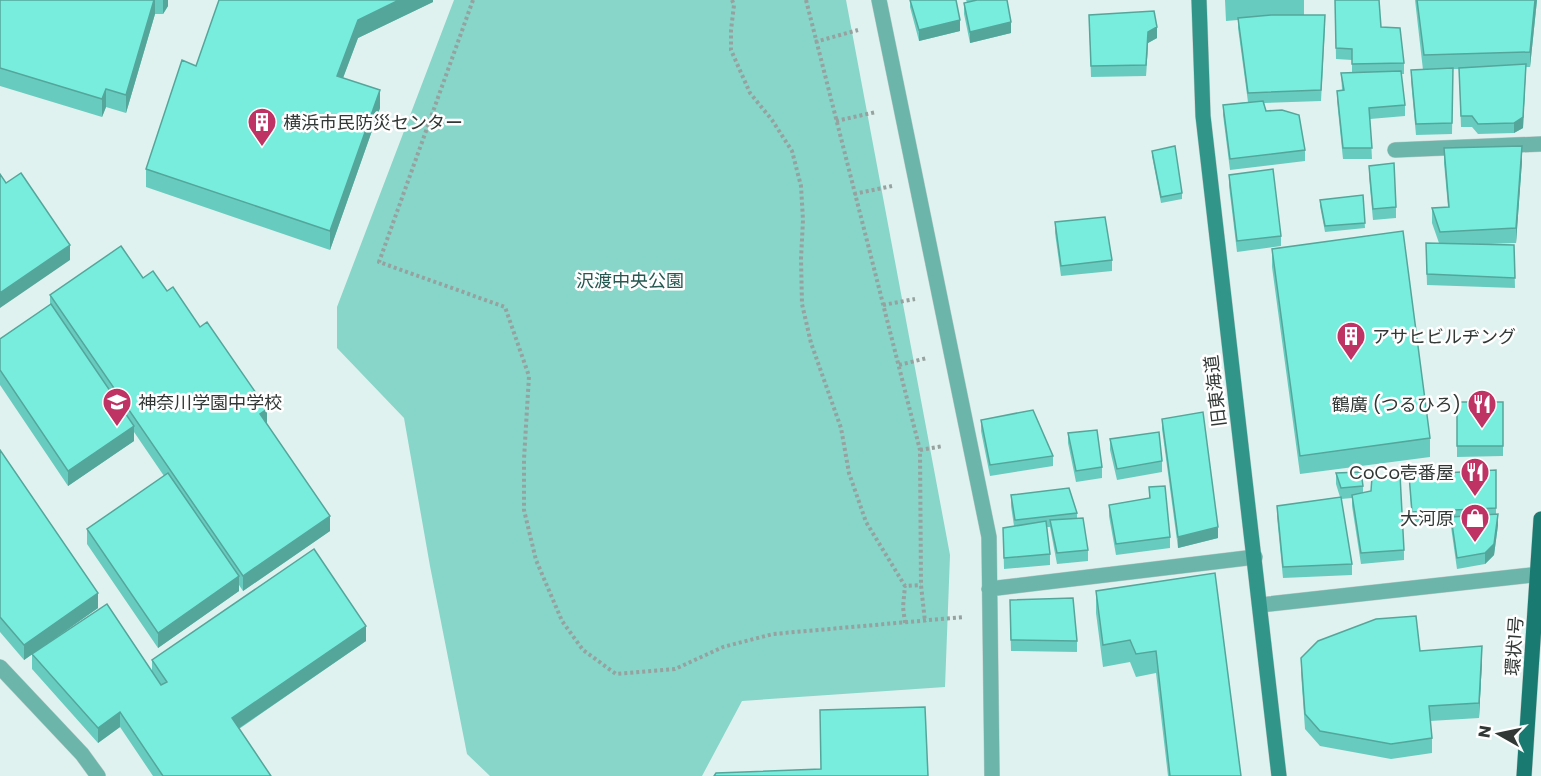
<svg xmlns="http://www.w3.org/2000/svg" width="1541" height="776" font-family="Poppins,'Noto Sans JP',sans-serif">
  <style>
    .green { fill: #88d5c9 }
    .lines { fill: none; stroke-linecap: round; stroke-linejoin: round }
    .street-casing { stroke: #bdcdca; stroke-width: 16 }
    .secondary-casing { stroke: #bdcdca; stroke-width: 16 }
    .primary-casing { stroke: #bdcdca; stroke-width: 16 }
    .path { stroke: #95a29f; stroke-width: 4; stroke-dasharray: 3 3; stroke-linecap: butt }
    .street { stroke: #6bb5ab; stroke-width: 15 }
    .secondary { stroke: #319589; stroke-width: 15 }
    .primary { stroke: #187a70; stroke-width: 15 }
    .wall { fill: #67ccbf }
    .shaded-wall { fill: #54a69b }
    .building { fill: #78edde; stroke: #54a69b; stroke-width: 1.5 }
    .labels { text-anchor: middle; dominant-baseline: central; stroke-width: 5; stroke-linejoin: round; paint-order: stroke }
    .poi-label { font-size: 18px; fill: #313836; stroke: #fff; text-anchor: start }
    .park-label { font-size: 18px; fill: #265952; stroke: #fff }
    .street-label { font-size: 18px; fill: #313836; stroke: #fff }
  </style>
  <rect width="100%" height="100%" fill="#e0f2ef"/>
  <!-- green -->
  <path class="green" d="M454,0H846L950,555L945,687L742,701L702,776H490L467,754L430,566L404,418L337,348V307Z"/>
  <g class="lines">
    <!-- street casing -->
    <g class="street-casing">
      <path id="street" d="M879,0L989,537L992,776
        M1395,150L1541,144
        M989,589L1255,557
        M1260,605L1541,574
        M0,667L82,754L98,776"/>
    </g>
    <!-- secondary casing -->
    <g class="secondary-casing">
      <path id="secondary" d="M1199,0L1203,116L1279,776"/>
    </g>
    <!-- primary casing -->
    <g class="primary-casing">
      <path id="primary" d="M1524,776L1541,519"/>
    </g>
    <!-- path -->
    <path class="path" d="M473,0L379,262L505,307L529,376L524,459V510L536,560L562,621L583,650L616,674L675,669L723,647L773,634L964,617
      M732,0L734,5L731,30V50L750,93L772,120L792,151L801,186L803,220L801,259L802,304L811,343L841,428L849,473L866,522L905,586L921,585
      M806,0L920,450L921,585L925,622
      M815,42L858,30
      M836,121L876,112
      M854,194L892,186
      M883,305L915,299
      M899,365L927,358
      M920,450L943,446
      M905,623L903,607L905,586"/>
    <!-- street -->
    <use href="#street" class="street"/>
    <!-- secondary -->
    <use href="#secondary" class="secondary"/>
    <!-- primary -->
    <use href="#primary" class="primary"/>
  </g>
  <!-- wall -->
  <path class="wall" d="M0,0H168V6L163,14H155L126,113L106,107L102,117L0,86Z
    M433,0V2L358,38L343,78L380,108L330,250L146,187V169L196,66Z
    M910,0H956L960,31L919,41L910,7Z
    M966,0H1009H1007L1011,33L970,43L964,14V3L967,2Z
    M1225,0H1304V15L1325,26L1321,101L1264,103L1266,111L1305,150V161L1230,170L1223,115V105L1248,102L1238,28V20L1226,21Z
    M1335,0L1381,27L1404,63V74H1401L1405,105V116L1370,119L1372,159H1343L1337,101V91L1342,90L1341,73H1352V60L1336,59Z
    M1415,0H1537L1530,67H1526L1523,128L1514,133L1478,134L1472,127H1461L1459,69H1453L1452,134L1416,135L1411,81V70H1423Z
    M1089,15L1157,38L1148,43L1146,76L1091,77Z
    M1444,148L1522,161L1516,243L1489,244L1514,245L1515,288L1427,285L1426,253L1439,243L1432,223V208L1448,207L1444,163Z
    M1152,151L1182,193V199L1161,203L1152,156Z
    M1369,166L1396,207V218L1373,220L1369,177Z
    M1229,175L1281,236V246L1237,252L1229,186Z
    M1363,195L1365,228L1325,232L1320,206V200Z
    M1055,222L1112,260V271L1061,276L1055,233Z
    M1272,249L1430,438V457L1300,474L1272,267Z
    M143,278L167,291L267,424L330,531L243,591L239,585V591L158,648L87,544V529L164,476L134,432V441L68,486L0,385V339L50,305V295Z
    M1457,402H1503V456L1457,457Z
    M1162,419L1218,538L1178,548L1162,429Z
    M981,420L1053,456V466L990,476L981,431Z
    M1068,433L1102,467V478L1076,482L1068,443Z
    M1110,439L1162,461V472L1117,480L1110,450Z
    M0,450L98,608L24,660L0,632Z
    M1496,470V514L1498,525L1494,555L1485,564L1457,569L1451,527V521L1412,523L1409,475Z
    M1336,473L1363,486V493L1404,550V560L1361,564L1352,506V498L1341,499L1352,564V575L1283,578L1277,517V506L1340,497L1336,484Z
    M1149,487L1170,537V548L1116,555L1109,516V505L1149,498Z
    M1011,495L1077,513V519L1088,550V561L1057,564L1050,527H1047L1050,554V565L1004,569L1003,528L1014,526L1011,506Z
    M1215,573L1241,776H1168L1156,673L1136,677L1130,662L1103,667L1096,613V591Z
    M1010,611L1077,641V652L1011,651Z
    M366,641L239,729L271,776H153L120,727L98,743L32,669V654L152,672V660Z
    M1420,651L1482,661L1479,718L1430,721L1432,738V753L1391,759L1320,746L1305,729L1301,673V658Z"/>
  <!-- shaded-wall -->
  <path class="shaded-wall" d="M154,0H155V14L126,113V95Z
    M163,0H168V6L163,14Z
    M399,0H433V2L358,38L337,94V76L358,20Z
    M1535,0H1537L1530,67V52Z
    M960,20V31L919,41V30Z
    M1011,22V33L970,43V32Z
    M1157,27V38L1148,43L1146,76L1148,32Z
    M1526,64L1523,128L1514,133V123Z
    M106,89V107L102,117V99Z
    M380,90V108L330,250V231Z
    M1522,146V161L1516,243V228Z
    M70,245V260L0,308V293Z
    M267,409V424L260,414Z
    M134,426V441L68,486V471Z
    M1498,514V525L1494,555L1485,564V553Z
    M330,516V531L243,591V576Z
    M1218,527V538L1178,548V537Z
    M239,576V591L158,648V633Z
    M98,593V608L24,660V645Z
    M366,626V641L232,733V718Z
    M1482,646V661L1479,718V703Z
    M120,712V727L98,743V728Z"/>
  <!-- building -->
  <path class="building" d="M0,0H154L126,95L106,89L102,99L0,68Z
    M219,0H399L358,20L337,76L380,90L330,231L146,169L182,60L196,66Z
    M910,0H956L960,20L919,30Z
    M977,0H1007L1011,22L970,32L964,3Z
    M1335,0H1379L1381,27L1400,28L1404,63L1352,64V49L1336,48Z
    M1417,0H1535L1530,52L1424,55Z
    M1154,11L1157,27L1148,32L1146,65L1091,66L1089,15Z
    M1271,15H1325L1321,90L1248,93L1238,18Z
    M1526,64L1523,117L1514,123L1478,124L1472,116H1461L1459,68Z
    M1453,68L1452,123L1416,124L1411,70Z
    M1401,71L1405,105L1369,108L1372,148H1343L1337,91L1344,90L1341,73Z
    M1263,101L1266,111L1282,110L1299,115L1305,150L1230,159L1223,105Z
    M1175,146L1182,193L1161,197L1152,151Z
    M1522,146L1516,228L1440,232L1432,208L1449,207L1444,148Z
    M1394,163L1396,207L1373,209L1369,166Z
    M1273,169L1281,236L1237,241L1229,175Z
    M21,173L70,245L0,293V174L6,183Z
    M1363,195L1365,223L1325,226L1320,200Z
    M1105,217L1112,260L1061,266L1055,222Z
    M1403,231L1430,438L1300,456L1272,249Z
    M1426,243L1514,245L1515,278L1427,274Z
    M121,246L143,278L153,271L167,291L173,287L200,327L207,322L267,409L260,414L330,516L243,576L50,295Z
    M51,304L134,426L68,471L0,370V339Z
    M1457,402H1503V446H1457Z
    M1033,410L1053,456L990,465L981,420Z
    M1203,412L1218,527L1178,537L1162,419Z
    M1097,430L1102,467L1076,471L1068,433Z
    M1159,432L1162,461L1117,469L1110,439Z
    M0,450L98,593L24,645L0,617Z
    M1496,470V508L1412,512L1409,475Z
    M1361,472L1363,486L1341,488L1336,473Z
    M168,473L239,576L158,633L87,529Z
    M1400,475L1404,550L1361,553L1352,495L1371,491L1372,477Z
    M1165,486L1170,537L1116,544L1109,505L1150,498L1149,487Z
    M1069,488L1077,513L1015,520L1011,495Z
    M1341,497L1352,564L1283,567L1277,506Z
    M1498,514L1494,544L1485,553L1457,558L1451,517Z
    M1083,518L1088,550L1057,553L1050,520Z
    M1046,521L1050,554L1004,558L1003,528Z
    M314,549L366,626L232,718L271,776H163L120,712L98,728L32,654L107,604L161,685L167,682L152,660Z
    M1215,573L1241,776H1170L1156,651L1136,654L1130,640L1103,645L1096,591Z
    M1073,598L1077,641L1011,640L1010,600Z
    M1416,616L1420,651L1482,646L1479,703L1429,706L1432,738L1391,744L1320,731L1305,714L1301,658L1318,641L1376,619Z
    M925,707L928,776H714L716,773L821,769L820,710Z"/>
  <!-- icons -->
  <defs>
    <g id="building-pin" transform="scale(1.5)"><path d="M0 17L-7.5 6A9.5 9.5 0 1 1 7.5 6Z" fill="#bf3264" stroke="#fff"/><path d="M-4-6H4V6H1V3H-1V6H-4ZM-2.5-4.3h1.7v1.8h-1.7ZM.8-4.3h1.7v1.8H.8ZM-2.5-1h1.7V.8h-1.7ZM.8-1h1.7V.8H.8Z" fill="#fff"/></g>
    <g id="school-pin" transform="scale(1.5)"><path d="M0 17L-7.5 6A9.5 9.5 0 1 1 7.5 6Z" fill="#bf3264" stroke="#fff"/><path d="M0-5L7-2L0 1L-7-2ZM-4 1L0 2.5L4 1V4Q0 6-4 4Z" fill="#fff"/></g>
    <g id="restaurant-pin" transform="scale(1.5)"><path d="M0 17L-7.5 6A9.5 9.5 0 1 1 7.5 6Z" fill="#bf3264" stroke="#fff"/><path d="M-5-6h1v4h1v-4h1v4h1v-4h1v5L-1.5 .5V6h-2V.5L-5-1ZM5-6V6H3V1.5H1.5Q1.5-4 5-6Z" fill="#fff"/></g>
    <g id="shop-pin" transform="scale(1.5)"><path d="M0 17L-7.5 6A9.5 9.5 0 1 1 7.5 6Z" fill="#bf3264" stroke="#fff"/><path d="M-5-2.5h2.3a2.7 3.5 0 0 1 5.4 0H5L5.5 6h-11ZM-1.5-2.5h3a1.5 2.3 0 0 0-3 0Z" fill="#fff"/></g>
  </defs>
  <g fill-rule="evenodd">
    <use href="#building-pin" x="262" y="122"/>
    <use href="#building-pin" x="1351" y="336"/>
    <use href="#school-pin" x="117" y="402"/>
    <use href="#restaurant-pin" x="1482" y="404"/>
    <use href="#restaurant-pin" x="1475" y="472"/>
    <use href="#shop-pin" x="1475" y="518"/>
  </g>
  <g class="labels">
    <!-- poi labels -->
    <g class="poi-label">
      <text x="283" y="122">横浜市民防災センター</text>
      <text x="1372" y="336">アサヒビルヂング</text>
      <text x="138" y="402">神奈川学園中学校</text>
      <text x="1461" y="404" text-anchor="end">鶴廣 (つるひろ)</text>
      <text x="1454" y="472" text-anchor="end">CoCo壱番屋</text>
      <text x="1454" y="518" text-anchor="end">大河原</text>
    </g>
    <!-- park labels -->
    <g class="park-label">
      <text x="630" y="280">沢渡中央公園</text>
    </g>
    <!-- street labels -->
    <g class="street-label">
      <text transform="translate(1215 391) rotate(-97)">旧東海道</text>
      <text transform="translate(1514 646) rotate(-86)">環状1号</text>
    </g>
  </g>
  <!-- north arrow -->
  <g transform="translate(1499 734) rotate(279)" stroke="#ffffff" stroke-width="4.5" paint-order="stroke">
  <path d="M0-4.5L10 22L0 15L-10 22Z" fill="#313836"/>
  <text y="-9" font-size="16" font-weight="bold" text-anchor="middle" fill="#313836">N</text>
  </g>
</svg>
